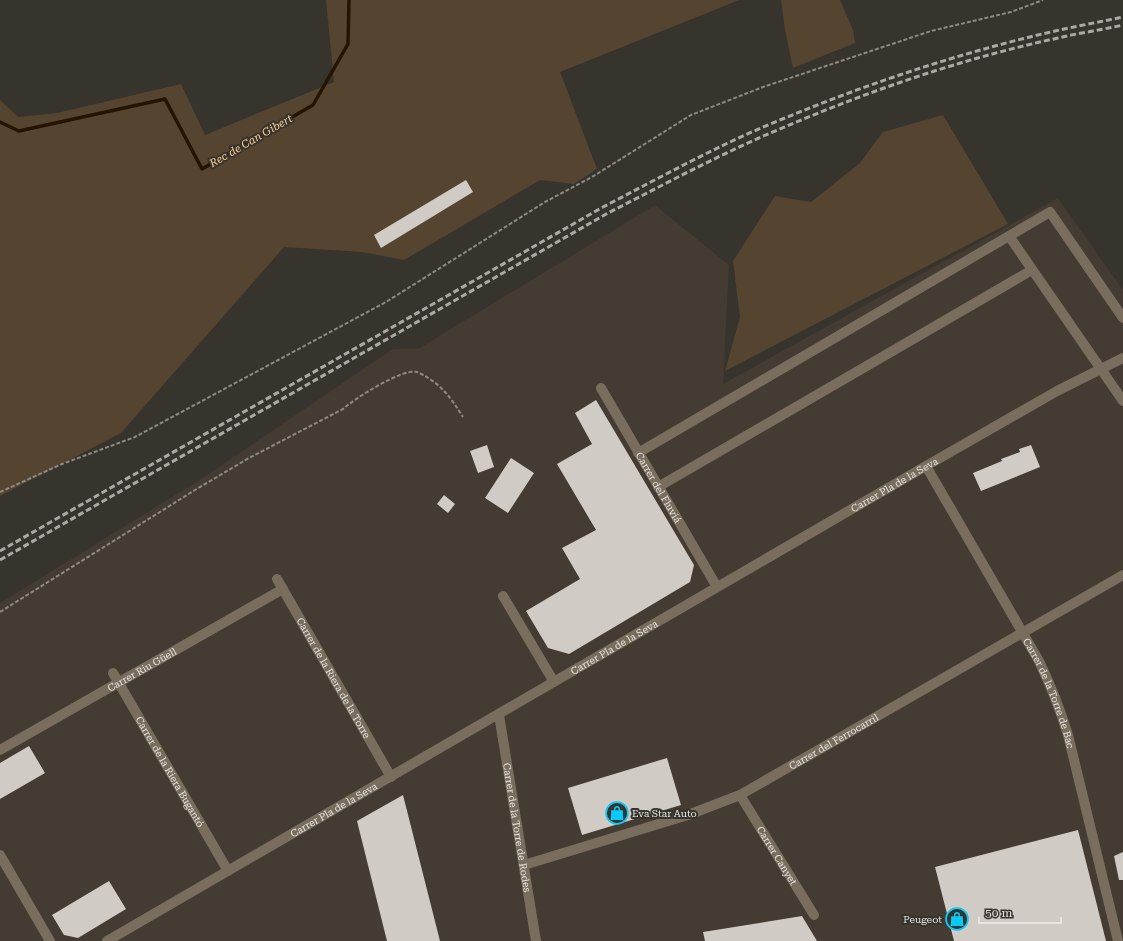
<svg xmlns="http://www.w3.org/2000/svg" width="1123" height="941" font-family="'Roboto Serif',serif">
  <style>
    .built { fill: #443b32 }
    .green { fill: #554530 }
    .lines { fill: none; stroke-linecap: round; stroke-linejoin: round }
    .stream { stroke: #251400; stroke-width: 3.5 }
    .building { fill: #d0cbc4 }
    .path { stroke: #8d8a85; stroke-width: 2; stroke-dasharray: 4 2; stroke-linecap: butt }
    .street { stroke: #796d5e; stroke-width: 10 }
    .rail { stroke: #aca8a4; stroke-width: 3; stroke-dasharray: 6 3; stroke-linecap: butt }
    .labels { text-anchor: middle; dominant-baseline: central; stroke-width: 4; stroke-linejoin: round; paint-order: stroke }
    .street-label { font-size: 10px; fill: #e7e4e1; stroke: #37332d }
    .poi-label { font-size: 10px; fill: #e7e4e1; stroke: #37332d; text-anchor: start }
    .water-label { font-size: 11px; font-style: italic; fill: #fed098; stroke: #37332d }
  </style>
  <rect width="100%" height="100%" fill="#37332d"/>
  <!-- built -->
  <path class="built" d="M1058,198L1123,290V941H0V603L198,481L393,349H418L655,205L729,265L723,384Z"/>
  <!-- green -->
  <path class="green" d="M326,0H739L560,72L597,169L574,184L540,180L404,260L362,252L284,247L121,433L0,496V100L18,117L57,113L181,84L205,135L334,82Z
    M781,0H840L853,30L855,43L793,68L785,30Z
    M943,115L1008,224L725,371L740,317L733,261L775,196L811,202L860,163L883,132Z"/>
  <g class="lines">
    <!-- stream -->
    <path class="stream" d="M0,122L19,131L165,99L202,169L313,105L348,44L349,0"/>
  </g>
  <!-- building -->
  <path class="building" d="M466,180L473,192L381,248L374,235Z
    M596,400L694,565L690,582L569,654L548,648L526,611L580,579L562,548L596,530L557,464L592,444L575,413Z
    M487,445L494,467L478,473L470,451Z
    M1031,445L1040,467L981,491L973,473L1002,461L1001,459L1020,452L1019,449Z
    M511,458L534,473L508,513L485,498Z
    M444,495L455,504L448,513L437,504Z
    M29,746L45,773L0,799V763Z
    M667,758L681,805L582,835L568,788Z
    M403,795L440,941H387L357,821Z
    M1078,830L1106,941H954L935,867Z
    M1123,852V880H1119L1114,856Z
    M109,881L126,909L78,938L64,935L52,915Z
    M802,916L817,941H705L703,932Z"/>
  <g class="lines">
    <!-- path -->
    <path class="path" d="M0,492L62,464L135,437L386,302L545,202L592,177L691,115L763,87L931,31L1011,12L1043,0
      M0,612L195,490L249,458L343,409C355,398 403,368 417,372C420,373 423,375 425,376C444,387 452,400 463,417"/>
    <!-- street -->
    <g class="street">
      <path d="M1009,236L1123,401"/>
      <path id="s1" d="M601,388L717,587"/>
      <path d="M638,453L1050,212L1123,318"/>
      <path id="s2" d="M926,466L1039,661C1051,686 1060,709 1068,735L1118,941"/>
      <path d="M658,487L1032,270"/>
      <path id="s3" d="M277,579L391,777"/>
      <path d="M503,596L554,682"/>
      <path id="s4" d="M113,673L228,871"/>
      <path id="s5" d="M499,715L536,941"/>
      <path id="s6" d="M0,750L283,589"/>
      <path id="s7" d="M740,795L814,915"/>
      <path d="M0,855L50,941"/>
      <path id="s8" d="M524,865L688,815L740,795L1123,575"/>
      <path id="s9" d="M107,941L926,466L1057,391L1123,358"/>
    </g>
    <!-- rail -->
    <path class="rail" d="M0,551L603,207C663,176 722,143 785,118C872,82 963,52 1055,31C1077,26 1100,22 1123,17
      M0,560L608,213C667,183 726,151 787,126C874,89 965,58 1058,38C1079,33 1101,30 1123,25"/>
  </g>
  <!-- icons -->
  <defs>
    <g id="shop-ring" transform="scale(1.15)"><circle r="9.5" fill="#37332d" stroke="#08cbfa" stroke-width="1.5"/><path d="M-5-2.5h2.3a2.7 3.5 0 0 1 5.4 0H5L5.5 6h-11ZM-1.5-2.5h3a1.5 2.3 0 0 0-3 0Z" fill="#08cbfa"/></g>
  </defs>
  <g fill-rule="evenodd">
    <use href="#shop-ring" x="617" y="813"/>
    <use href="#shop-ring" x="957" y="919"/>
  </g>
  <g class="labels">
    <!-- street labels -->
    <g class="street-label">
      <text stroke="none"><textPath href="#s9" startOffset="910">Carrer Pla de la Seva</textPath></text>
      <text stroke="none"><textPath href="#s1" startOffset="115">Carrer del Fluviá</textPath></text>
      <text stroke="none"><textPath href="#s9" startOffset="586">Carrer Pla de la Seva</textPath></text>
      <text stroke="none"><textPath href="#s6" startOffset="163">Carrer Riu Güell</textPath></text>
      <text stroke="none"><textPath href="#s3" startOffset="114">Carrer de la Riera de la Torre</textPath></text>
      <text stroke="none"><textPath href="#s2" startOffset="259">Carrer de la Torre de Bac</textPath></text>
      <text stroke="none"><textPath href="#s8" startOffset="335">Carrer del Ferrocarril</textPath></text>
      <text stroke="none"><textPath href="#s4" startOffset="114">Carrer de la Riera Bugantó</textPath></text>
      <text stroke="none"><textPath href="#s9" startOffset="262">Carrer Pla de la Seva</textPath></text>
      <text stroke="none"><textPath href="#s5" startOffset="114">Carrer de la Torre de Rodes</textPath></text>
      <text stroke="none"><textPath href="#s7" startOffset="71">Carrer Canyet</textPath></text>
    </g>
    <!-- poi labels -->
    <g class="poi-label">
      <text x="632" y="813">Eva Star Auto</text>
      <text x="942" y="919" text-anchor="end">Peugeot</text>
    </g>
    <!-- water labels -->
    <g class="water-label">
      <text transform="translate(251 141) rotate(-30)">Rec de Can Gibert</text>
    </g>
  </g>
  <!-- scale -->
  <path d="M979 917v6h82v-6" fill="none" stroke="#e7e4e1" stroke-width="2"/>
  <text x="985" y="917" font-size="12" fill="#e7e4e1" stroke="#37332d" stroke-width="3" paint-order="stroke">50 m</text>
</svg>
